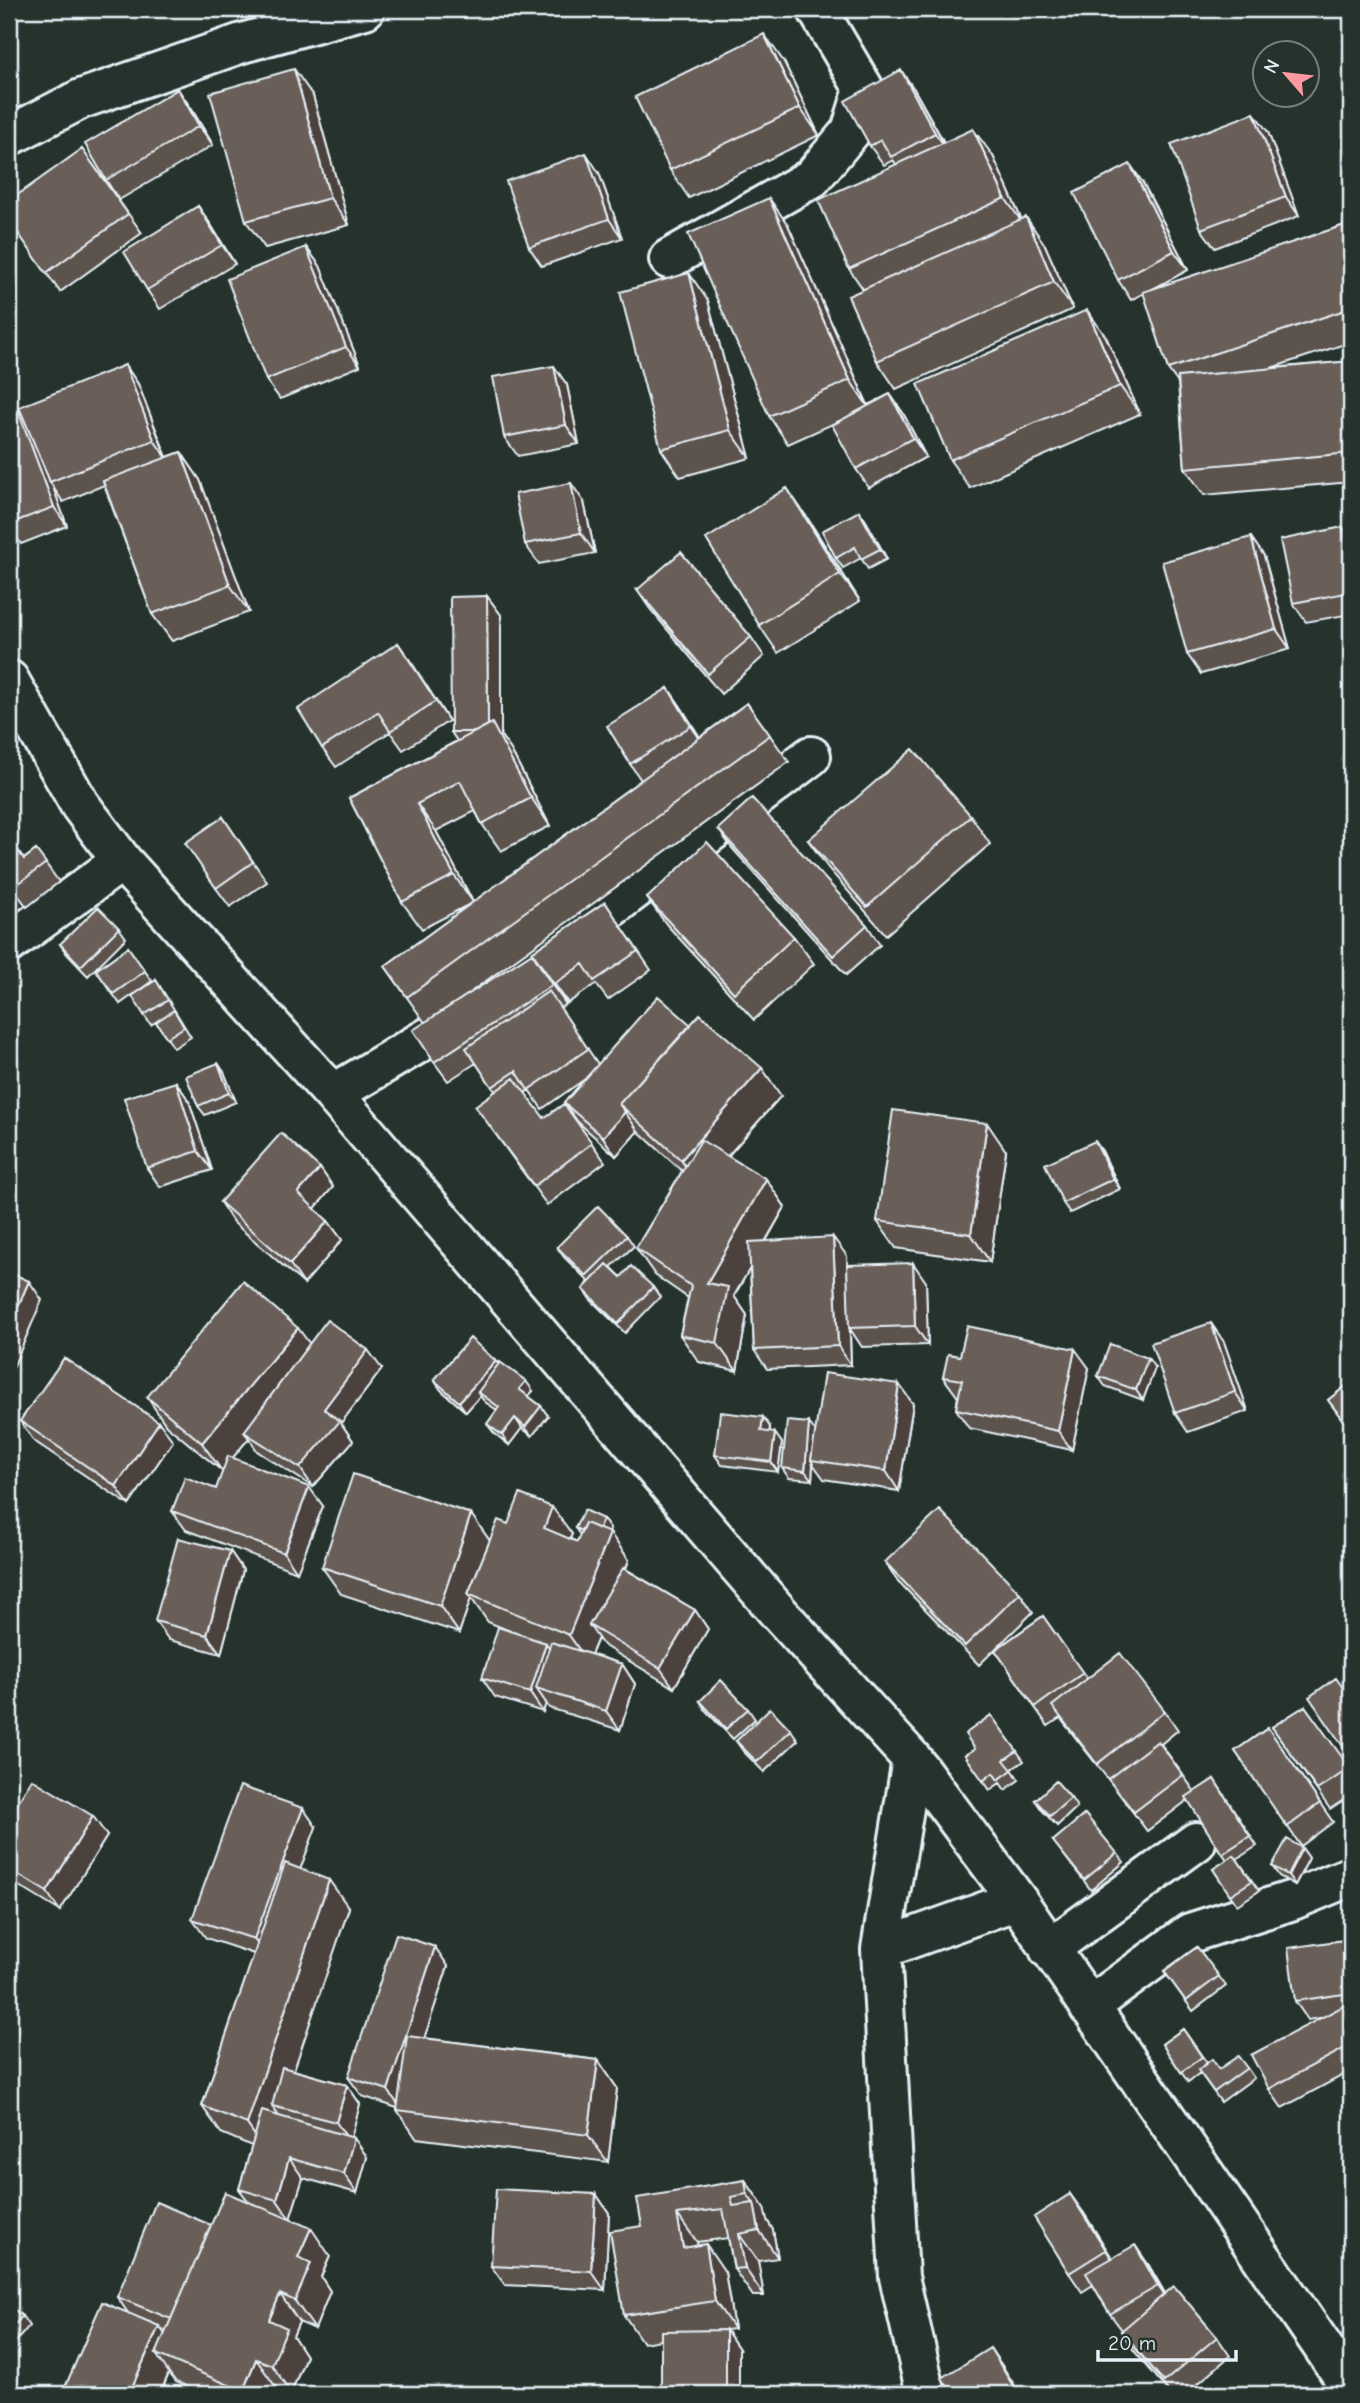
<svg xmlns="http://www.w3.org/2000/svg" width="1360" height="2403" font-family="'Comic Neue',sans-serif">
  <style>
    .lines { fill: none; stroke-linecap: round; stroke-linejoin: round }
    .minor-casing { stroke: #e8f1f8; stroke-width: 44 }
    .minor { stroke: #26332d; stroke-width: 38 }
    .wall { fill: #5c524d; stroke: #e8f1f8; stroke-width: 2; fill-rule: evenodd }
    .shaded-wall { fill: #4b423e; stroke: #e8f1f8; stroke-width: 2 }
    .building { fill: #6b5f59; stroke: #e8f1f8; stroke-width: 2 }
  </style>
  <rect width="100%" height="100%" fill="#26332d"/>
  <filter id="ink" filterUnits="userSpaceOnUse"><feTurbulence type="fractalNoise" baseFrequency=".0143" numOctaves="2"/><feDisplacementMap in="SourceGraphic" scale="14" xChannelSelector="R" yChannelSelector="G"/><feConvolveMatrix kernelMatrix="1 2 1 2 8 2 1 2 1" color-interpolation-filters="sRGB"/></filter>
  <g filter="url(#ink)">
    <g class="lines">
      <!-- minor casing -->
      <g class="minor-casing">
        <path id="minor" d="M9,136L81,99L242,43L365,9
          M669,259L812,178L851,131L864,89L817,9
          M9,680L80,805L122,861L333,1094L779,1613L912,1759L1017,1900L1351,2388
          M9,943L122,861
          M333,1094L483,1005L811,756
          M912,1759L881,1949L899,2277L926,2394
          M881,1949L1017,1900
          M1049,1949L1196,1842
          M1089,2007L1190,1933L1293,1900L1351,1876"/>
      </g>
      <!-- minor -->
      <use href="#minor" class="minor"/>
    </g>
    <!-- wall -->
    <path class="wall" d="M784,62L819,135L689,198L670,170Z
      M914,89L944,142L993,156L1021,219L1045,245L1073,309L896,389L877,361L863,289L849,269L896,164L893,160L884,165L870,146Z
      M313,96L349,225L265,248L246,221Z
      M191,108L213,145L119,200L106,180Z
      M1268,132L1299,216L1215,248L1201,229Z
      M82,149L142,233L60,292L9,220Z
      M599,173L622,238L542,266L529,247Z
      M1143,183L1188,270L1151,290L1351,223V342L1271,368L1351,361V482L1204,495L1185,468L1178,383L1168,369L1144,293L1131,300L1118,280Z
      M198,206L211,225L235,264L160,309L147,290Z
      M788,225L868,405L890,394L903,413L926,457L869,488L856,469L839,421L788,444L769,416Z
      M306,247L320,266L360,366L280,399L266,380Z
      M708,301L750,458L680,477L661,449Z
      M1106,337L1140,414L970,488L950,460Z
      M125,365L138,384L167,457L181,452L200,480L249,612L172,641L152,614L104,485L63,502L53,487L67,526L21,544L9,526V407L21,411Z
      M567,385L579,444L518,456L504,437Z
      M584,502L595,553L539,564L525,544Z
      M859,511L866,521L887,559L868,569L861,558L843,568L836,558Z
      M806,516L860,601L778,653L759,625Z
      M1351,539V614L1306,622L1293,603Z
      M1264,556L1290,649L1201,674L1187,654Z
      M637,590L751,637L764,656L721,694L650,609Z
      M487,596L501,615V736L511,750L550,826L501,851L482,824L475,811L436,831L473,902L641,780L630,764L668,688L681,707L700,737L747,703L789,762L472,991L545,972L566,1004L560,1008L598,1064L691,1025L781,1096L728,1156L766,1179L785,1207L766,1241L847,1256V1265L926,1282L928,1345L862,1347L850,1329L851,1365L767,1369L754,1350L750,1268L734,1296L747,1315L737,1371L699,1362L680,1335L688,1298L655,1275L636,1248L682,1171L638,1131L616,1156L578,1122L564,1103L585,1079L542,1109L529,1090L525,1093L544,1118L564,1104L605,1162L547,1205L489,1125L495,1091L476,1063L448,1081L434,1062L425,1023L385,966L470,904L422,929L402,902L349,798L457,741L451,732Z
      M398,643L449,721L403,750L390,732L336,767L322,748Z
      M971,816L990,844L886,935L828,868L808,840Z
      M223,817L267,882L230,907L216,888Z
      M718,829L867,925L880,945L846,975L732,848Z
      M9,838L24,859L36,850L59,882L27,907L15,891L9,896Z
      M647,898L794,937L814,964L754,1020L667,925Z
      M605,902L651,970L608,1000L596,984L568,1003L532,952Z
      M119,928L126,938L88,976L67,954L60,944Z
      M128,947L152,981L120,1004L96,970Z
      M156,980L191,1037L174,1048L156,1022L168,1014L151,1025L144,1015Z
      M224,1072L236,1102L205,1115L198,1106Z
      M176,1082L189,1101L212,1170L160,1187L147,1168Z
      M1006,1151L990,1262L896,1248L877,1221Z
      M1102,1151L1120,1189L1070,1213L1063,1203Z
      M320,1168L333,1187L314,1209L328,1221L342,1240L304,1284L233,1222L220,1202Z
      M627,1236L634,1246L611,1267L621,1277L653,1287L660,1297L625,1333L590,1299L583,1289L589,1282L564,1257L557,1247Z
      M1224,1342L1248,1411L1188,1432L1175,1413Z
      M309,1344L382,1369L341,1423L353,1441L313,1487L257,1451L249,1438L232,1458L323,1506L297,1572L186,1530L172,1511L216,1489L224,1468L222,1471L166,1425L147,1397Z
      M960,1356L1089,1368L1072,1450L969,1428L956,1409L958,1396H957L943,1377Z
      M496,1361L499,1364L533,1391L528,1396L541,1406L548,1416L532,1436L522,1428L509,1445L494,1433L487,1424L497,1410L485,1402L480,1396L466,1412L441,1390L434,1380Z
      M1155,1368L1143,1400L1105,1386L1098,1376Z
      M1351,1382V1432L1328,1400Z
      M913,1404L899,1491L824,1479L813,1464L812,1480L789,1478L782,1468L815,1431Z
      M20,1421L173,1441L129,1505L34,1441Z
      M770,1427V1432L782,1443L778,1472L722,1465L715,1455Z
      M603,1519L610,1529L609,1532L629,1560L626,1569L695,1610L708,1629L674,1688L603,1645L598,1638L591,1655L622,1664L635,1684L620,1730L549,1708L546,1703L543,1712L495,1697L482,1678L515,1633L488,1622L471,1598L459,1633L341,1594L322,1567L490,1541L508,1524L572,1534L570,1539L577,1542L580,1535L575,1528Z
      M230,1551L243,1570L221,1654L169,1640L155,1621Z
      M885,1562L1020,1593L1033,1612L979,1665L898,1581Z
      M1043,1616L1087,1679L1165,1711L1178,1730L1161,1744L1195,1792L1214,1779L1257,1846L1237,1859L1259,1891L1237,1905L1213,1869L1227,1860L1188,1800L1147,1831L1111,1783L1060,1718L1048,1726L995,1650Z
      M700,1701L748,1709L755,1719L733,1739L706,1711Z
      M1305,1706L1351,1771V1795L1330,1809L1272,1727Z
      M991,1715L1024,1761L1012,1769L1019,1780L1005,1790L1000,1783L990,1790L965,1755L975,1749Z
      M1268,1728L1333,1822L1301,1846L1235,1751Z
      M791,1730L798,1740L764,1772L743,1751L736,1741Z
      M1071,1798L1077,1807L1057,1826L1042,1810L1035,1800Z
      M9,1812L11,1814L107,1836L60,1911L9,1880Z
      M316,1827L300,1869L349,1908L293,2070L347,2085L360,2104L351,2137L367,2157L357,2193L303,2178L290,2219L284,2217L330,2256L321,2277L330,2291L315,2329L299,2322L293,2336L306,2356L291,2393L275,2386L272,2394H205L176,2382L169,2373L160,2394L128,2313L117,2297L211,2225L249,2202L239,2189L252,2146L221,2133L202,2106L254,1954L206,1938L192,1919ZM160,2328L167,2331L165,2335Z
      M1053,1841L1117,1853L1124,1862L1091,1890Z
      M1302,1848L1309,1858L1295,1885L1279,1876L1272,1866Z
      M1351,1939V2071L1282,2108L1269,2089L1320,2018L1308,2020L1295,2001Z
      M1197,1947L1226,1986L1193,2011L1164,1971Z
      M448,1966L424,2038L598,2060L617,2088L608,2162L416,2138L397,2110V2108L362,2096L348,2077Z
      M1183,2029L1207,2063L1219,2069L1247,2068L1254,2078L1221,2102L1200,2073L1188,2082L1162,2044Z
      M745,2180L764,2208L767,2220L773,2230L778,2258L758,2261L764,2296H753L734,2269L728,2238L697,2242V2246L725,2272L734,2329L726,2330L739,2349L661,2340L643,2343L624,2315L642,2226Z
      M596,2194L609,2213L605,2290L505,2285L491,2266Z
      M1070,2194L1112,2258L1148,2264L1165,2293L1217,2337L1230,2356L1186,2394H1171L1134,2351L1121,2331L1122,2330L1110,2314L1093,2285L1082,2292L1069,2273Z"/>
    <!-- shaded-wall -->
    <path class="shaded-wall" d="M764,34L784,62L819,135L800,108Z
      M294,69L313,96L349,225L330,198Z
      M901,70L914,89L949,152L935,133Z
      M178,89L191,108L213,145L199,126Z
      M1254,113L1268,132L1299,216L1286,197Z
      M973,129L993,156L1024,225L1005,198Z
      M586,153L599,173L622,238L609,219Z
      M1130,164L1143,183L1188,270L1174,251Z
      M769,198L788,225L869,408L850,380Z
      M198,206L211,225L235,264L222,245Z
      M1026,217L1045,245L1073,309L1054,282Z
      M306,247L320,266L360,366L346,347Z
      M689,273L708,301L750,458L730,430Z
      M1087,310L1106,337L1140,414L1120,386Z
      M125,365L138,384L167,459L154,440Z
      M554,366L567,385L579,444L566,425Z
      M890,394L903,413L926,457L913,438Z
      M16,405L30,424L50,482L53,487L67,526L54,507Z
      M181,452L200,480L249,612L230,585Z
      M571,483L584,502L595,553L581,533Z
      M787,488L806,516L860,601L840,574Z
      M859,511L866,521L887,559L880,549Z
      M1343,527L1351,539V571Z
      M1251,537L1264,556L1290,649L1276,629Z
      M487,596L501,615V736L511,750L550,826L488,732Z
      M398,643L412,663L449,721L436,701Z
      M668,688L681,707L704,745L691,726Z
      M417,804L436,831L473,902L454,875Z
      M532,953L545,972L566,1004L552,985Z
      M218,1063L224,1072L236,1102L229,1093Z
      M762,1068L781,1096L700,1187L681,1160Z
      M176,1082L189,1101L212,1170L198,1151Z
      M625,1112L638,1131L616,1156L603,1137Z
      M987,1123L1006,1151L990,1262L971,1234Z
      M1095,1141L1102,1151L1120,1189L1113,1179Z
      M320,1168L333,1187L311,1213L298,1193Z
      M766,1179L785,1207L734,1296L747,1315L737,1371L717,1343L707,1283Z
      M328,1221L342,1240L304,1284L290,1264Z
      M833,1237L847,1256L851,1365L838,1346Z
      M913,1263L926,1282L928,1345L915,1326Z
      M29,1281L42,1300L13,1368L9,1362V1327Z
      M1211,1323L1224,1342L1248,1411L1235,1392Z
      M298,1328L318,1355L244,1432L249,1438L222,1471L202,1443Z
      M1075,1349L1089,1368L1072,1450L1058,1431Z
      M368,1350L382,1369L341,1423L353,1441L313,1487L300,1468L324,1409Z
      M1148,1358L1155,1368L1143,1400L1136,1390Z
      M496,1361L503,1370L478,1392L480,1396L466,1412L459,1402Z
      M526,1381L533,1391L526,1399L519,1389Z
      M899,1384L913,1404L899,1491L886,1471Z
      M541,1406L548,1416L532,1436L525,1427Z
      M763,1417L770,1427L768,1441L761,1431Z
      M515,1418L522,1428L509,1445L502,1435Z
      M159,1422L173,1441L129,1505L116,1486Z
      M809,1423L816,1432L811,1460L813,1464L812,1480L805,1471Z
      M775,1433L782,1443L778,1472L771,1462Z
      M309,1487L323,1506L297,1572L284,1553Z
      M552,1507L572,1534L563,1556L544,1528Z
      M471,1514L490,1541L468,1594L471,1598L459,1633L440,1606Z
      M603,1519L610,1529L602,1547L595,1537Z
      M610,1533L629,1560L600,1632L589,1625L598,1638L588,1662L569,1635Z
      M230,1551L243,1570L221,1654L207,1635Z
      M695,1610L708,1629L674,1688L660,1668Z
      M546,1643L559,1662L536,1688L546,1703L543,1712L530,1693Z
      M622,1664L635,1684L620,1730L606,1711Z
      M303,1808L316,1827L267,1958L254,1939Z
      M93,1816L107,1836L60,1911L47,1892Z
      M1302,1848L1309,1858L1295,1885L1288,1875Z
      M329,1880L349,1908L281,2108L272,2106L278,2115L266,2152L247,2124Z
      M435,1947L448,1966L401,2109L388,2090Z
      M598,2060L617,2088L608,2162L588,2135Z
      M347,2085L360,2104L350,2142L336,2122Z
      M354,2138L367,2157L357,2193L344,2174Z
      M289,2158L303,2178L290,2219L277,2200Z
      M745,2180L764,2208L767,2220L773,2230L778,2258L759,2230L754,2204L747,2194Z
      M596,2194L609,2213L605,2290L591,2271Z
      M1070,2194L1084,2213L1119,2269L1106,2250Z
      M677,2214L697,2242L702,2276L683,2248Z
      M311,2228L330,2256L321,2277L330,2291L315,2329L295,2301L298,2257Z
      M739,2234L758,2261L764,2296L745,2268Z
      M706,2244L725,2272L734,2329L715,2301Z
      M1135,2245L1148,2264L1171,2305L1158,2286Z
      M280,2294L299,2322L293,2336L306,2356L291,2393L272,2365L269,2320Z
      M22,2316L29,2326L9,2350V2332Z
      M159,2326L178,2353L156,2354L169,2373L160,2394H129Z
      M726,2330L739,2349V2394H726Z
      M990,2348L1003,2367L1020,2394H1018Z
      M256,2359L275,2386L272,2394H245L243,2391Z"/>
    <!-- building -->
    <path class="building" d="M764,34L800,108L670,170L635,97Z
      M294,69L330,198L246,221L210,93Z
      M901,70L935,133L891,157L881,140L870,146L845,101Z
      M178,89L199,126L106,180L85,144Z
      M1254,113L1286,197L1201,229L1171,144Z
      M973,129L1005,198L849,269L818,200Z
      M82,149L128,214L46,273L9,220V201Z
      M586,153L609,219L529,247L506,181Z
      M1130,164L1174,251L1118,280L1074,193Z
      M769,198L850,380L769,416L688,234Z
      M198,206L222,245L147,290L124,252Z
      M1026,217L1054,282L877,361L848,296Z
      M1351,223V308L1168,369L1143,292Z
      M306,247L346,347L266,380L227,279Z
      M689,273L730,430L661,449L620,292Z
      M1087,310L1120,386L950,460L918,384Z
      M1351,361V453L1185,468L1178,377Z
      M125,365L154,440L50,482L19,407Z
      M554,366L566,425L504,437L493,377Z
      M890,394L913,438L856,469L832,425Z
      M16,405L54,507L9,524V407Z
      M181,452L230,585L152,614L103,481Z
      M571,483L581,533L525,544L515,494Z
      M787,488L840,574L759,625L706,539Z
      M859,511L880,549L861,559L855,547L836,558L822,531Z
      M1343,527L1351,571V592L1293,603L1280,540Z
      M1251,537L1276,629L1187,654L1162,562Z
      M681,552L751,637L708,674L637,590Z
      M487,596L488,725L475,732H451L450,597Z
      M398,643L436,701L390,731L378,712L322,748L298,709Z
      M668,688L691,726L630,764L607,726Z
      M747,703L770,735L407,997L385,966Z
      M492,723L531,798L482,824L460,781L417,804L454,875L402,902L349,798Z
      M913,749L971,816L867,907L808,840Z
      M752,798L867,925L833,956L718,829Z
      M223,817L253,862L216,888L185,843Z
      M9,838L24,859L36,850L46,863L14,887L9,881Z
      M707,842L794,937L734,993L647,898Z
      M605,902L638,951L594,981L583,964L554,984L532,952Z
      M98,907L119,928L81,966L60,944Z
      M128,947L145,971L113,994L96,970Z
      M532,953L552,985L434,1062L413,1030Z
      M156,980L168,1000L144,1015L132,996Z
      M549,991L588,1049L528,1090L516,1071L492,1087L466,1048Z
      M658,996L691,1025L619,1104L625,1112L603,1137L564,1103Z
      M174,1010L184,1027L167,1038L156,1022Z
      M700,1014L762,1068L681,1160L619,1104Z
      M218,1063L229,1093L198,1106L186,1076Z
      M514,1078L544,1118L564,1104L592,1143L534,1186L475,1106Z
      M176,1082L198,1151L147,1168L124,1098Z
      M893,1110L987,1123L971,1234L877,1221Z
      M281,1133L320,1168L298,1193L328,1221L290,1264L220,1202Z
      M701,1140L766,1179L707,1283L728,1287L717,1343L680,1335L691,1286L636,1248Z
      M1095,1141L1113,1179L1063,1203L1045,1164Z
      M598,1206L627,1236L586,1276L557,1247Z
      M833,1237L838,1346L754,1350L749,1242Z
      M913,1263L915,1326L849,1328L847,1265Z
      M607,1264L621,1277L631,1266L653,1287L618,1324L583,1289Z
      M9,1272L29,1281L9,1327Z
      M243,1281L298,1328L202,1443L147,1397Z
      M327,1320L368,1350L324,1409L340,1421L300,1468L244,1432Z
      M1211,1323L1235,1392L1175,1413L1151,1343Z
      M967,1326L1075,1349L1058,1431L956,1409L962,1380L943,1377L948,1354L960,1356Z
      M470,1338L496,1361L459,1402L434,1380Z
      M1110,1344L1148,1358L1136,1390L1098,1376Z
      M64,1358L159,1422L116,1486L20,1421Z
      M500,1362L526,1381L519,1389L541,1406L525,1427L515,1418L502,1435L487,1424L499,1407L478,1392Z
      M824,1373L899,1384L886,1471L811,1460Z
      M1351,1382V1430L1328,1400Z
      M720,1412L763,1417L761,1431L775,1433L771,1462L715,1455Z
      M787,1421L809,1423L805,1471L782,1468Z
      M228,1456L309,1487L284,1553L172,1511L185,1477L216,1489Z
      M353,1474L471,1514L440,1606L322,1567Z
      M520,1494L552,1507L544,1528L577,1542L585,1523L610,1533L569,1635L468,1594L498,1520L508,1524Z
      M584,1510L603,1519L599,1529L585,1523L581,1531L575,1528Z
      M940,1510L1020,1593L965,1646L885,1562Z
      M178,1538L230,1551L207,1635L155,1621Z
      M623,1568L695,1610L660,1668L589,1625Z
      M1043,1616L1083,1673L1035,1707L995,1650Z
      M498,1627L546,1643L530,1693L482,1678Z
      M551,1642L622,1664L606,1711L536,1688Z
      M1120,1653L1165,1711L1097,1764L1052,1706Z
      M1336,1678L1351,1699V1758L1309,1697Z
      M721,1680L748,1709L726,1729L700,1701Z
      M1305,1706L1350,1768L1317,1790L1272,1727Z
      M770,1708L791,1730L757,1762L736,1741Z
      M991,1715L1017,1751L1004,1760L1012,1770L998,1780L993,1773L983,1781L965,1755L975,1749L965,1734Z
      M1268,1728L1320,1803L1287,1827L1235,1751Z
      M1158,1741L1183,1775L1134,1812L1108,1779Z
      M32,1779L93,1816L47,1892L9,1869V1812L11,1814Z
      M1214,1779L1250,1836L1222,1854L1186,1797Z
      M1056,1781L1071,1798L1050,1816L1035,1800Z
      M240,1786L303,1808L254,1939L192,1919Z
      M1085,1814L1117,1853L1084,1880L1053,1841Z
      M1287,1839L1302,1848L1288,1875L1272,1866Z
      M1234,1855L1252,1881L1230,1895L1213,1869Z
      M285,1863L329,1880L247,2124L202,2106Z
      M396,1934L435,1947L388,2090L348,2077Z
      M1351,1939V1993L1295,2001L1288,1948Z
      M1197,1947L1219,1976L1186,2001L1164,1971Z
      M1347,2004L1351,2012V2045L1269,2089L1251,2055Z
      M1183,2029L1202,2057L1181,2072L1162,2044Z
      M407,2036L598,2060L588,2135L397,2110Z
      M1238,2056L1247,2068L1214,2092L1198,2070L1212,2059L1219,2069Z
      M282,2067L347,2085L336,2122L272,2106Z
      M262,2111L354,2138L344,2174L289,2158L277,2200L239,2189Z
      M745,2180L747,2194L731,2197L733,2206L754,2203L759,2230L739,2234L745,2268L734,2269L723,2209L677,2214L683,2248L706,2244L715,2301L624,2315L610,2231L642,2226L637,2198Z
      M496,2189L596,2194L591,2271L491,2266Z
      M225,2192L311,2228L298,2257L311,2263L295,2301L280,2294L269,2320L287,2328L272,2365L256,2359L243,2391L156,2354Z
      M1070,2194L1106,2250L1069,2273L1034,2217Z
      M156,2202L211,2225L171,2319L117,2297Z
      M1135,2245L1158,2286L1110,2314L1086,2273Z
      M1174,2286L1217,2337L1164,2382L1121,2331Z
      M102,2302L159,2326L129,2394H62Z
      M9,2305L22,2316L9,2332Z
      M726,2330V2394H661V2331Z
      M990,2348L1018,2394H952L942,2378Z
      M391,2388L422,2394H390Z"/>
  </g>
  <!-- margin -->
  <rect width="1360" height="2403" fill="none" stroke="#26332d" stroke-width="35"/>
  <rect x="18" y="18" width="1325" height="2368" fill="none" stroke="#e8f1f8" stroke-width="2.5" filter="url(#ink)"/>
  <!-- north arrow -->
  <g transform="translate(1286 74) rotate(298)"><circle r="33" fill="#26332d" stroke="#747f7e" stroke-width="2"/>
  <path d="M0-5L12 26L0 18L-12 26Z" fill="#ff9aa2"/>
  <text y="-10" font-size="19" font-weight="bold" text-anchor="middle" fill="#e8f1f8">N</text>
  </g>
  <!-- scale -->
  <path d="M1098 2350v10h138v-10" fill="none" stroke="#e8f1f8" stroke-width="3.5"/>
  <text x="1108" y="2350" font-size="21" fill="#e8f1f8" stroke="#26332d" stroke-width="5" paint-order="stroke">20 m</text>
</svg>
